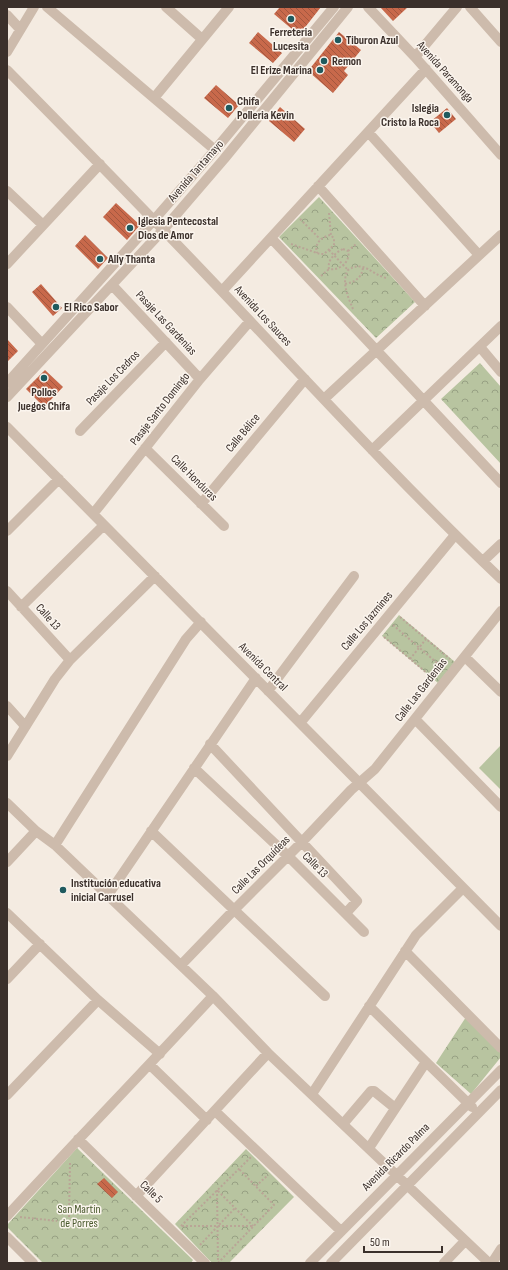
<svg xmlns="http://www.w3.org/2000/svg" width="508" height="1270" font-family="'Sofia Sans Condensed',sans-serif">
  <style>
    .grass { fill: #b8c4a0 }
    .forest { fill: url(#forest-crowns) }
    .building { fill: url(#building-back-hatch) }
    .lines { fill: none; stroke-linecap: round; stroke-linejoin: round }
    .path { stroke: #b9a596; stroke-width: 2; stroke-dasharray: 2 2; stroke-linecap: butt }
    .minor { stroke: #cdbbac; stroke-width: 10 }
    .poi-dot { fill: #1f5a5e; stroke: #fbf5ee; stroke-width: 1.5 }
    .labels { text-anchor: middle; dominant-baseline: central; stroke-width: 3; stroke-linejoin: round; paint-order: stroke }
    .poi-label { font-size: 12px; font-weight: bold; fill: #3b302b; stroke: #fbf5ee; text-anchor: start }
    .street-label { font-size: 12px; fill: #3b302b; stroke: #fbf5ee }
    .park-label { font-size: 12px; fill: #4a5a2e; stroke: #fbf5ee }
  </style>
  <defs>
    <pattern id="forest-crowns" width="20" height="18" patternUnits="userSpaceOnUse"><rect width="20" height="18" fill="#b8c4a0"/><path d="M2 6a3 3 0 1 1 6 0M12 15a3 3 0 1 1 6 0" fill="none" stroke="#97a083"/></pattern>
    <pattern id="building-back-hatch" width="6" height="6" patternUnits="userSpaceOnUse"><rect width="6" height="6" fill="#c8694b"/><path d="M-1 5l2 2M0 0l6 6M5-1l2 2" fill="none" stroke="#a4573f"/></pattern>
  </defs>
  <rect width="100%" height="100%" fill="#f4ebe1"/>
  <!-- grass -->
  <path class="grass" d="M501,745V790L479,768Z"/>
  <!-- forest -->
  <path class="forest" d="M319,197L415,302L376,338L279,237Z
    M480,363L501,387V464L441,399Z
    M399,615L455,662L438,683L382,636Z
    M466,1017L501,1053V1057L471,1094L436,1063Z
    M77,1148L193,1260L191,1263H43L7,1227V1225Z
    M246,1149L294,1197L229,1263H212L175,1224Z"/>
  <!-- building -->
  <path class="building" d="M280,7H321L299,35L274,14Z
    M380,7H408L393,21Z
    M258,32L282,53L273,63L249,43Z
    M339,32L361,50L344,71L348,75L333,93L308,71Z
    M216,85L239,105L228,118L204,98Z
    M280,107L305,129L294,142L269,121Z
    M447,108L456,119L439,133L430,122Z
    M116,203L140,225L127,240L103,217Z
    M85,235L108,258L98,269L75,246Z
    M41,284L62,308L53,316L32,292Z
    M7,339L18,351L7,362Z
    M45,370L63,387L44,407L26,389Z
    M104,1178L118,1192L112,1198L97,1184Z"/>
  <g class="lines">
    <!-- path -->
    <path class="path" d="M329,213L331,236
      M300,219L320,239
      M291,244L320,254H324L334,245V238L330,235C322,237 314,243 317,253
      M343,249L348,251C351,262 339,271 329,269C327,260 335,253 343,249Z
      M329,250L348,270
      M348,251L356,244
      M321,276L329,269
      M345,284C355,282 362,278 363,267
      M353,309C348,297 341,282 348,270C364,260 371,274 386,278
      M400,617L450,659
      M393,625L444,669
      M384,637L434,679
      M410,659L426,639
      M256,1186L268,1175
      M217,1190L218,1262
      M218,1191L253,1226
      M20,1217L57,1221
      M69,1217L70,1163
      M181,1226L251,1157
      M182,1226H253
      M200,1245L235,1208
      M218,1263L274,1205L239,1169"/>
    <!-- minor -->
    <path class="minor" d="M47,7L215,150
      M166,7L202,39
      M368,7L415,57L501,155
      M470,7L501,42
      M7,15L20,29
      M7,52L34,7
      M415,57L457,7
      M7,70C89,153 170,236 250,321C332,408 414,496 501,579
      M154,98L229,7
      M368,132L479,255
      M318,186L425,306
      M7,191L43,225
      M271,238L501,483
      M7,264L100,164
      M112,285L200,379
      M222,291L426,69
      M7,307L42,344
      M480,347L501,372
      M7,383L153,221L215,150L334,7
      M7,397L163,230L224,159L348,7
      M324,399L501,235
      M7,427L501,926
      M80,431L166,342
      M145,448L224,526
      M372,450L501,326
      M201,504L305,379
      M93,514L200,379L250,321
      M7,531L59,479
      M483,561L501,544
      M7,591L70,660
      M21,607L104,525
      M465,657L501,692
      M268,691L354,576
      M7,706L25,726
      M415,719L501,807
      M300,723L455,535
      M210,744L357,901L346,913
      M7,756L55,679L70,660L155,576
      M194,768L288,856L364,932
      M7,803L36,831L55,845L213,996L268,1053L489,1263
      M151,831L325,996
      M55,845L186,639L201,622
      M7,862L36,831
      M108,895L256,678
      M7,913L98,1000L160,1054
      M405,951L501,1048
      M181,965L234,910L302,842L351,790L375,769L501,611
      M7,979L40,944
      M369,1006L472,1107
      M150,1065L207,1120
      M312,1094L416,935L463,888
      M7,1095L98,1000
      M215,1111L341,1231
      M343,1124L371,1091H374L395,1108
      M78,1139L205,1263
      M369,1148L426,1062
      M136,1196L268,1053
      M7,1216C75,1142 145,1070 213,996
      M7,1237L33,1263
      M310,1263L501,1070
      M331,1263L501,1090
      M444,1263L465,1241
      M492,1263L501,1249"/>
  </g>
  <!-- markers -->
  <g class="poi-dot">
    <circle cx="291" cy="19" r="4"/>
    <circle cx="338" cy="40" r="4"/>
    <circle cx="324" cy="61" r="4"/>
    <circle cx="320" cy="70" r="4"/>
    <circle cx="229" cy="108" r="4"/>
    <circle cx="447" cy="115" r="4"/>
    <circle cx="130" cy="228" r="4"/>
    <circle cx="100" cy="259" r="4"/>
    <circle cx="56" cy="307" r="4"/>
    <circle cx="44" cy="378" r="4"/>
    <circle cx="63" cy="890" r="4"/>
  </g>
  <g class="labels">
    <!-- poi labels -->
    <g class="poi-label">
      <text x="291" y="32" text-anchor="middle">Ferreteria<tspan x="291" dy="14">Lucesita</tspan></text>
      <text x="346" y="40">Tiburon Azul</text>
      <text x="332" y="61">Remon</text>
      <text x="312" y="70" text-anchor="end">El Erize Marina</text>
      <text x="237" y="101">Chifa<tspan x="237" dy="14">Polleria Kevin</tspan></text>
      <text x="439" y="108" text-anchor="end">Islegia<tspan x="439" dy="14">Cristo la Roca</tspan></text>
      <text x="138" y="221">Iglesia Pentecostal<tspan x="138" dy="14">Dios de Amor</tspan></text>
      <text x="108" y="259">Ally Thanta</text>
      <text x="64" y="307">El Rico Sabor</text>
      <text x="44" y="392" text-anchor="middle">Pollos<tspan x="44" dy="14">Juegos Chifa</tspan></text>
      <text x="71" y="883">Institución educativa<tspan x="71" dy="14">inicial Carrusel</tspan></text>
    </g>
    <!-- street labels -->
    <g class="street-label">
      <text transform="translate(445 72) rotate(48)">Avenida Paramonga</text>
      <text transform="translate(196 171) rotate(-49)">Avenida Tantamayo</text>
      <text transform="translate(263 316) rotate(47)">Avenida Los Sauces</text>
      <text transform="translate(166 323) rotate(47)">Pasaje Las Gardenias</text>
      <text transform="translate(113 378) rotate(-46)">Pasaje Los Cedros</text>
      <text transform="translate(160 409) rotate(-52)">Pasaje Santo Domingo</text>
      <text transform="translate(243 433) rotate(-50)">Calle Bélice</text>
      <text transform="translate(194 478) rotate(45)">Calle Honduras</text>
      <text transform="translate(48 617) rotate(48)">Calle 13</text>
      <text transform="translate(367 621) rotate(-50)">Calle Los Jazmines</text>
      <text transform="translate(263 667) rotate(45)">Avenida Central</text>
      <text transform="translate(421 690) rotate(-52)">Calle Las Gardenias</text>
      <text transform="translate(261 865) rotate(-45)">Calle Las Orquídeas</text>
      <text transform="translate(315 865) rotate(45)">Calle 13</text>
      <text transform="translate(396 1157) rotate(-45)">Avenida Ricardo Palma</text>
      <text transform="translate(151 1192) rotate(44)">Calle 5</text>
    </g>
    <!-- park labels -->
    <g class="park-label">
      <text x="79" y="1209">San Martín<tspan x="79" dy="14">de Porres</tspan></text>
    </g>
  </g>
  <!-- border -->
  <rect width="508" height="1270" fill="none" stroke="#3b302b" stroke-width="16"/>
  <!-- scale -->
  <path d="M364 1246v6h78v-6" fill="none" stroke="#3b302b" stroke-width="2"/>
  <text x="370" y="1246" font-size="12" fill="#3b302b" stroke="#fbf5ee" stroke-width="3" paint-order="stroke">50 m</text>
</svg>
